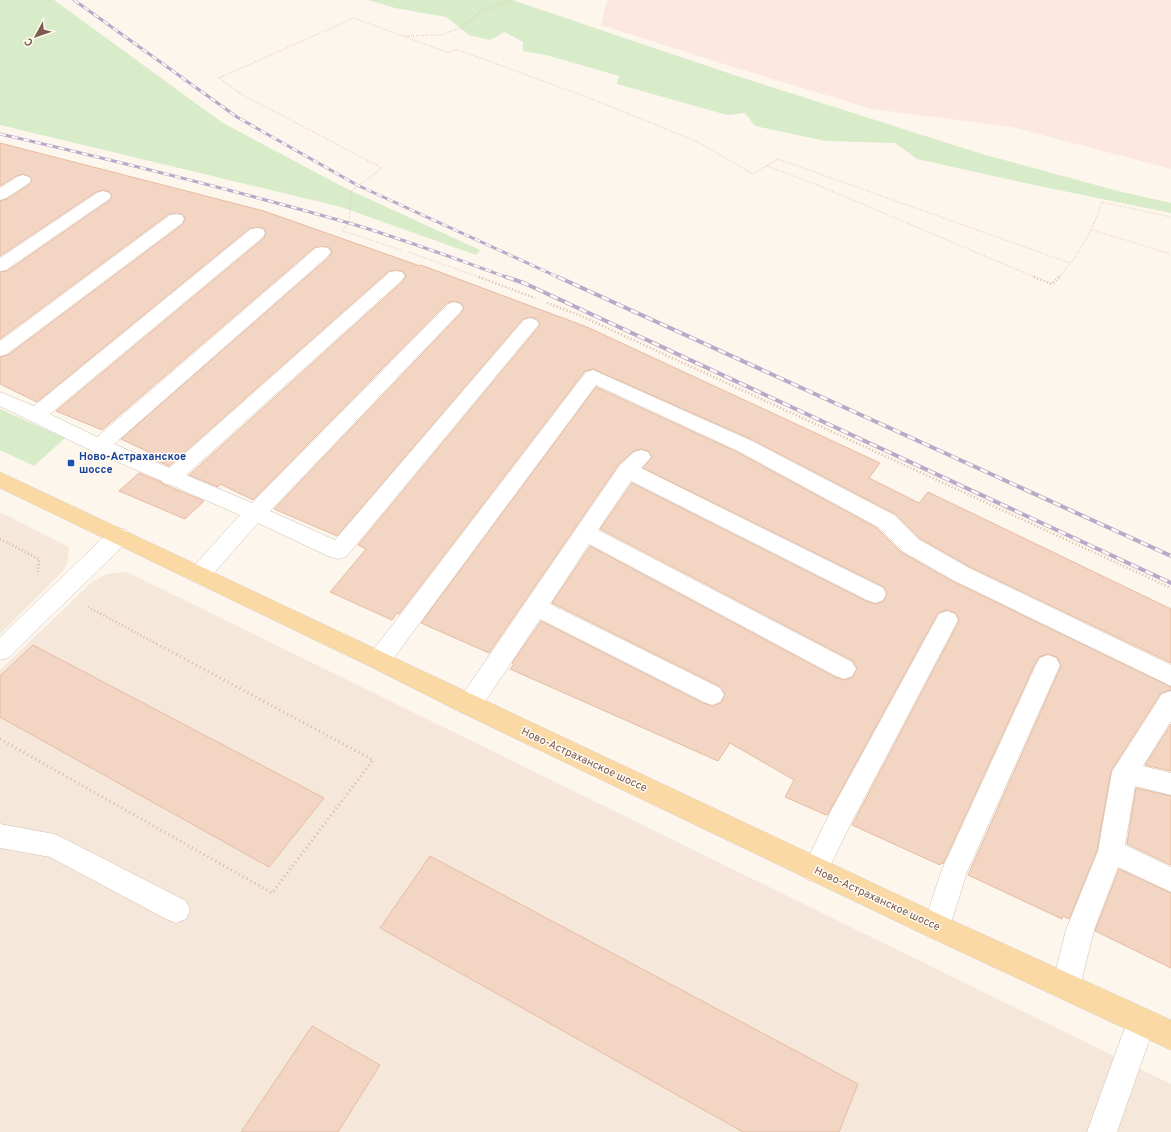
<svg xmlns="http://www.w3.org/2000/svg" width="1171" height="1132" font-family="Overpass,sans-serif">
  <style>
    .residential { fill: #f5e8da }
    .commercial { fill: #fde8e0 }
    .green { fill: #d8ecc9 }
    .building { fill: #f3d5c3; stroke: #e6bba3 }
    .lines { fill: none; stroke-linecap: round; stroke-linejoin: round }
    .minor-casing { stroke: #d1beb0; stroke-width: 1 }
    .major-casing { stroke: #dad1cd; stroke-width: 1 }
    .path-far2 { stroke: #d9b8a5; stroke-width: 1.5; stroke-dasharray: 0.5 2; stroke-linecap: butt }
    .path-far1 { stroke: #d9b8a5; stroke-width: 2.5; stroke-dasharray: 1 2.5; stroke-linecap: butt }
    .path { stroke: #d9b8a5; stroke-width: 3; stroke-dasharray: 1 3.5; stroke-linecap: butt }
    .minor { fill: #fff; fill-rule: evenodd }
    .major { fill: #fbd9a5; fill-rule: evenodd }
    .rail-far1-casing { stroke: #b9a8c9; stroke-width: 3 }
    .rail-casing { stroke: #b9a8c9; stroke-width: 4 }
    .rail-far1 { stroke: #fffaf3; stroke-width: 2; stroke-dasharray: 6; stroke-linecap: butt }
    .rail { stroke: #fffaf3; stroke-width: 2.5; stroke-dasharray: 8; stroke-linecap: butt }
    .transit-dot { fill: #1a4fb4; stroke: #fffaf3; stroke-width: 1.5 }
    .labels { text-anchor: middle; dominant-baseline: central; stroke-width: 3; stroke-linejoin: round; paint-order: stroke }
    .transit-label { font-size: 11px; font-weight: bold; fill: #164399; stroke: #fffaf3; text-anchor: start }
    .street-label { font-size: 11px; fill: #7a5c4d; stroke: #fffaf3 }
  </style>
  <rect width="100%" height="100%" fill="#fdf6ec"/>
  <!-- residential -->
  <path class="residential" d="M0,512L69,547L68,559L64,570L0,634Z
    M127,572L1171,1084V1132H0V670L92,582L107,574Z"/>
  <!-- commercial -->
  <path class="commercial" d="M607,0H1171V169L1012,127L872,109L733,67L601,25Z"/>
  <!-- green -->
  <path class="green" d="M0,0H54L223,123L345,188L480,250L476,255L341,207L0,125Z
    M368,0H512L731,74L982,154L1118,191L1171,203V213L1034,185L917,159L895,143L826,141L755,126L745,113L727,115L617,84L619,76L546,55L523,51V42L505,32L490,40L469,35L446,17L395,8Z
    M0,409L65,438L34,466L0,450Z"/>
  <!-- building -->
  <path class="building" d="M0,143L264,211L420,266L421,265L587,327L880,463L869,478L919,503L928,492L1171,609V663L970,567L919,538L895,514L753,440L593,369L585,371L399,614L397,613L392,620L330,592L366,549L358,545L540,325L537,319L530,317L523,319L337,536L274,509L461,313L464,308L461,303L454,301L447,303L253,500L220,484L218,487L189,475L403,281L406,275L402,271H389L169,466L153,459L157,456L121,439L329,257L332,251L328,247H315L102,430L56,411L264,238L266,232L263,228H250L37,402L0,384V357L8,355L183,224L185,218L182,214H169L0,339V272L7,271L110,200L112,197L110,192L103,190L96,192L0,256V201L7,199L30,184L32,181L29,176L23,174L16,176L0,186Z
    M596,387L737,452L877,528L901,552L952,581L1171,687V690L1161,693L1111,771L1097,851L1069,919L1063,916L1062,919L968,875L1061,666L1057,657L1047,654L1039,657L1035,664L943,864L941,863L940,865L852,825L959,621L956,613L946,610L938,613L828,814L826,815L785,797L794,780L730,743L718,761L510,669L514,664L512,663L541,621L703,703L713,706L721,703L725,694L721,687L552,603L590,546L835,677L845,680L853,677L857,668L853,661L600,529L632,483L866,601L876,604L884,601L887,593L884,587L643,468L652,457L648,451L641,449L634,451L619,464L489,653L421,623Z
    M139,473L161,482L163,484L204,501L185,519L119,491Z
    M33,645L324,798L269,867L0,717V676Z
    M1171,724V771L1145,765Z
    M1136,788L1171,796V865L1127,844Z
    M430,856L858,1084L839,1132H743L380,928Z
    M1119,869L1171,893V968L1095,931Z
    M312,1026L380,1065L338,1132H241Z"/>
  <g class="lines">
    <!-- minor casing -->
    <g class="minor-casing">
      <path id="minor" d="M23,175L29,177L31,180L29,183L6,198L0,200V188L17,177Z
        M103,191L109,193L111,196L109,199L6,270L0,271V258L97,193Z
        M176,214L182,215L184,219L182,223L7,354L0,356V341L170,215Z
        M257,228L263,229L265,233L263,237L50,414L97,437L316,248L322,247L328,248L331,252L328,256L114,444L169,468L390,272L396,271L402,272L405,276L402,280L186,475L252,503L448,304L454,302L460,304L463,308L460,312L270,511L335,540L524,320L530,318L536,320L539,324L346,557L338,559L330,557L258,523L207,581L199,583L191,581L188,575L191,569L240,515L171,485L163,483L162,481L92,451L0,406V392L34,406L251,229Z
        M593,370L752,441L894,515L918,539L969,568L1171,665V686L953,580L902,551L878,527L738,451L596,385L387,667L379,669L371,667L367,660L371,653L586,372Z
        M641,450L648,452L651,457L641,468L883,588L886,594L883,600L875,603L867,600L631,481L598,530L852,662L856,669L852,676L844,679L836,676L589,544L550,604L720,688L724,695L720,702L712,705L704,702L540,619L478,712L469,715L460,712L457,705L460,698L620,465L634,452Z
        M119,528L127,530L130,536L127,542L8,658L0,660V637L111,530Z
        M947,611L955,614L958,620L849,827L824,879L815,882L806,879L802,870L831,811L939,614Z
        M1048,655L1056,658L1060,665L967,872L947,936L937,940L927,936L923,927L941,872L1036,665L1040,658Z
        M1171,691V721L1143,766L1171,773V795L1135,786L1125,845L1171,867V892L1118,867L1094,930L1080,986L1076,996L1066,1000L1056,996L1052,986L1066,930L1098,851L1112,772L1162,694Z
        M0,824L54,834L63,838L186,901L190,910L186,919L176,923L166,919L50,857L0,848Z
        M1141,1007L1151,1011L1156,1021L1117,1132H1087L1131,1011Z"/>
    </g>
    <!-- major casing -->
    <g class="major-casing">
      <path id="major" d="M0,472L947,918L1171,1020V1050L927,936L460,712L371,667L0,488Z"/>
    </g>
    <!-- path-far2 -->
    <path class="path-far2" d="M406,36L440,35L460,28L481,12L511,0
      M219,78L354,18L449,53L456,49L592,99L698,142L753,174L778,159L1070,263
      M219,78L243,95L382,168L351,191L349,223L342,231
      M767,166L810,182L1037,278
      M1092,230L1171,254
      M343,231L401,250
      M408,252L482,278
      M1058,278C1078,256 1093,230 1102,202L1171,217"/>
    <!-- path-far1 -->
    <path class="path-far1" d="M479,277L535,298
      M1034,277L1052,284L1059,277
      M547,303L579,315L1171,588
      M0,539L39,559L38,572
      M88,607L159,645"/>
    <!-- path -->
    <path class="path" d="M0,739L272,893L373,760L157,644"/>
    <!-- minor -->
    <use href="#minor" class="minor"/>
    <!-- major -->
    <use href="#major" class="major"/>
    <!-- rail-far1 casing -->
    <g class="rail-far1-casing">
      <path id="rail-far1" d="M74,0L237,117L357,185L560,278
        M0,134C117,161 233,190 349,223C403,239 456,259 509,278"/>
    </g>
    <!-- rail casing -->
    <g class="rail-casing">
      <path id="rail" d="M506,277L524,283L1171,583
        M558,277L1171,556"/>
    </g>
    <!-- rail-far1 -->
    <use href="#rail-far1" class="rail-far1"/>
    <!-- rail -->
    <use href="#rail" class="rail"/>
  </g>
  <!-- markers -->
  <rect class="transit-dot" x="67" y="459" width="8" height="8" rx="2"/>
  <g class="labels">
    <!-- transit labels -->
    <g class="transit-label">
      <text x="79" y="457">Ново-Астраханское<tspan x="79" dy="13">шоссе</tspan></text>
    </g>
    <!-- street labels -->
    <g class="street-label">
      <text transform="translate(584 760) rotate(25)">Ново-Астраханское шоссе</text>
      <text transform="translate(877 899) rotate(25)">Ново-Астраханское шоссе</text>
    </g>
  </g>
  <!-- north arrow -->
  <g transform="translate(36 36) rotate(230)" stroke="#fffaf3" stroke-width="3" paint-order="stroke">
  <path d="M0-3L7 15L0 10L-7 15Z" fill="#7a5c4d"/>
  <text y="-6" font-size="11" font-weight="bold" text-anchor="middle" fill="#7a5c4d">С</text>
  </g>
</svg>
